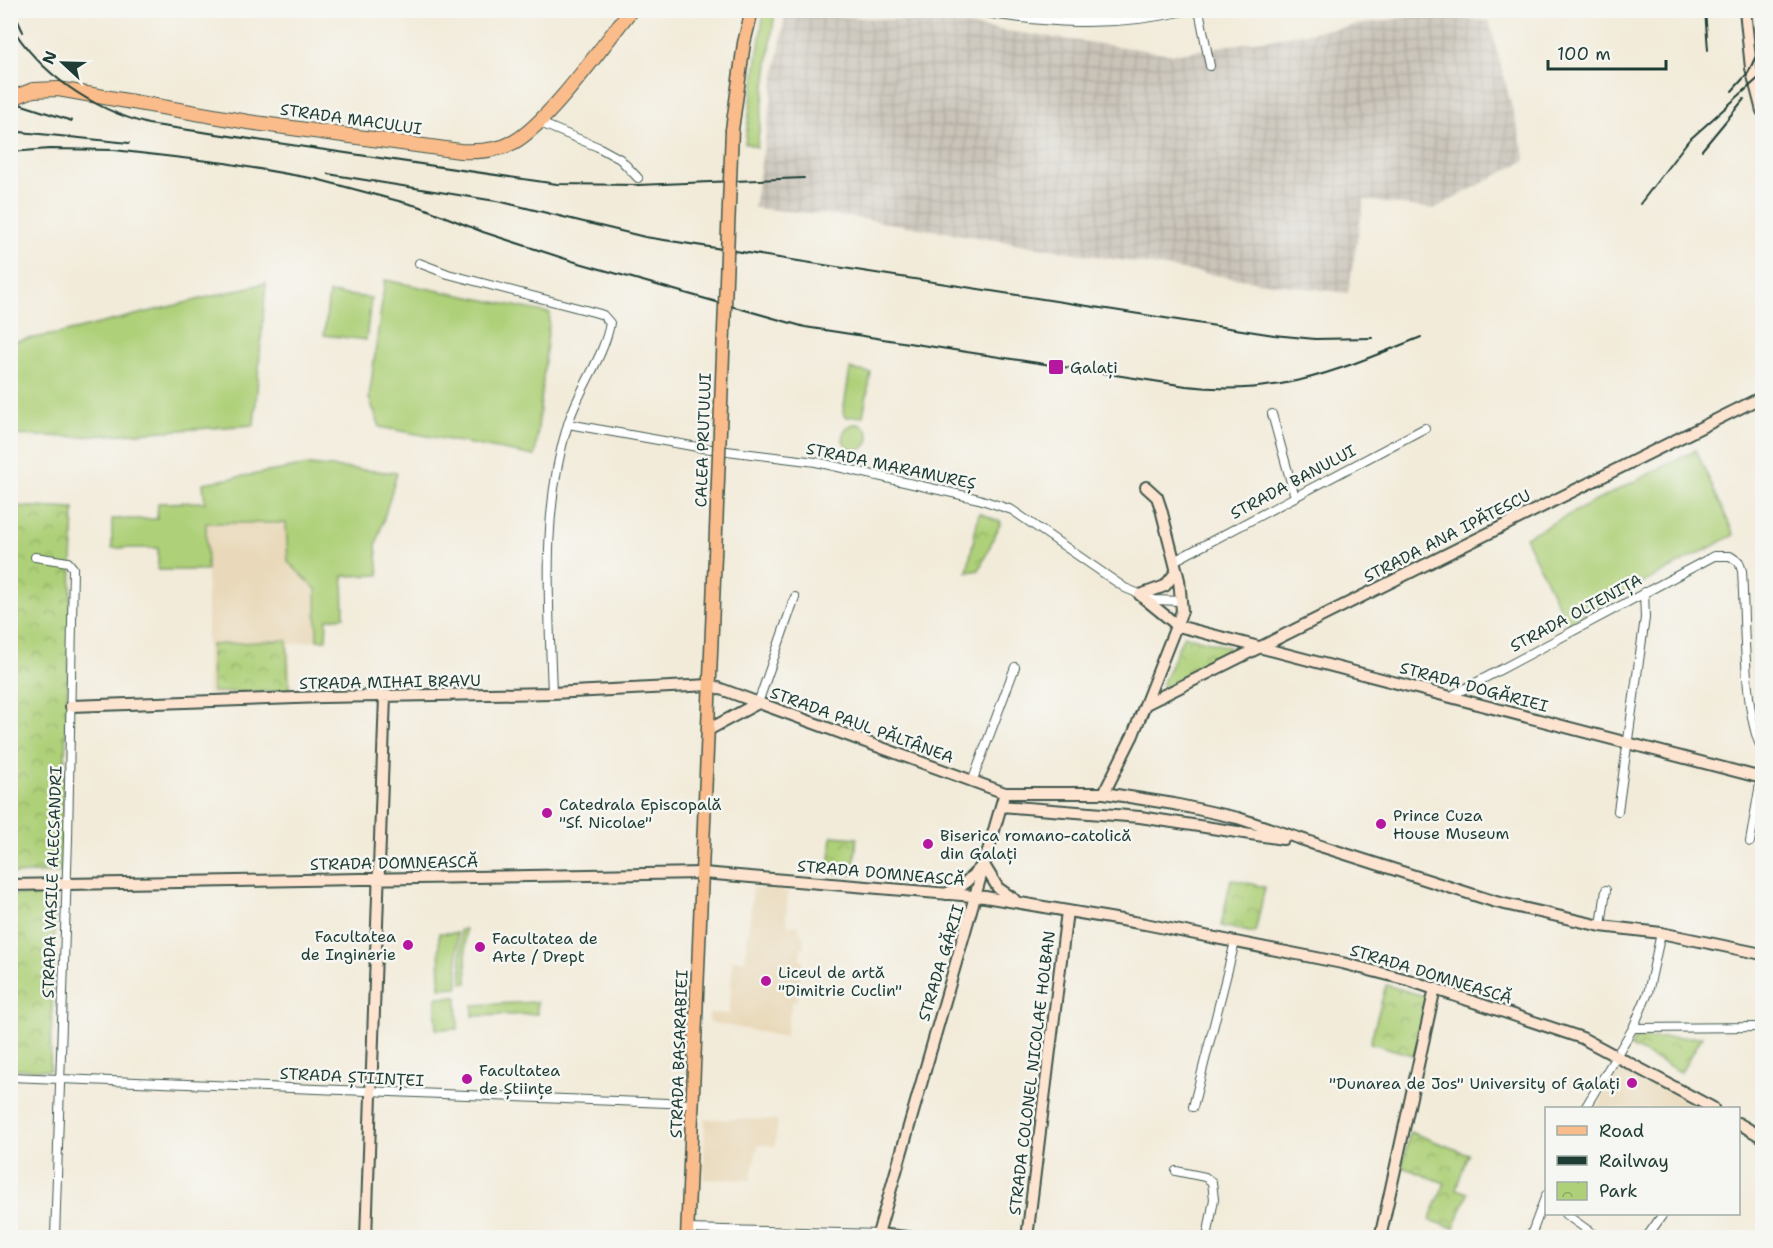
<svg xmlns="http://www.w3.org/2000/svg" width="1773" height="1248" font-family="'Shantell Sans',sans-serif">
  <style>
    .built { fill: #e9d9ba }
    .industrial { fill: url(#industrial-grid) }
    .grass { fill: #aed078; stroke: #668656; stroke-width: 1.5 }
    .park { fill: url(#park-crowns); stroke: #668656; stroke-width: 1.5 }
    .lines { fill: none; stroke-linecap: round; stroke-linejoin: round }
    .street-casing { stroke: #3f574d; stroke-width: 10 }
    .secondary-casing { stroke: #3f574d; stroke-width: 14 }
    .primary-casing { stroke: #3f574d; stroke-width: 15 }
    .highway-casing { stroke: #3f574d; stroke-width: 16 }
    .street { stroke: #fff; stroke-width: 8 }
    .secondary { stroke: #fde4d0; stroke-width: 10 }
    .primary { stroke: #f9bc8a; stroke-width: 12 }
    .highway { stroke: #f9bc8a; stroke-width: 14 }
    .rail { stroke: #1f3d34; stroke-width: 2 }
    .primary-bridge-casing { stroke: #3f574d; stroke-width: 15; stroke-linecap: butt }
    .primary-bridge { stroke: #f9bc8a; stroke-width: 12 }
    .poi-dot { fill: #b5179e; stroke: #f6f6f2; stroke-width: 2 }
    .labels { text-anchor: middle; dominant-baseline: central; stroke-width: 5; stroke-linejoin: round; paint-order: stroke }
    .street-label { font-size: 16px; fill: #1f3d34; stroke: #f6f6f2 }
    .poi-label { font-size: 16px; fill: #1f3d34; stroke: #f6f6f2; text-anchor: start }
  </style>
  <defs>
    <pattern id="industrial-grid" width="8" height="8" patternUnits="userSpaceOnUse" patternTransform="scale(1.5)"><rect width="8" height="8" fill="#c9c3b8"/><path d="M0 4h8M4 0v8" fill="none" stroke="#aca89f"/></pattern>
    <pattern id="park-crowns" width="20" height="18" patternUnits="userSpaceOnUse" patternTransform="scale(1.5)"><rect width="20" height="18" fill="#aed078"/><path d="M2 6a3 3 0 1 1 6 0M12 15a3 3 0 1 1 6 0" fill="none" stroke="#8daa63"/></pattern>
  </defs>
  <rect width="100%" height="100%" fill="#f6f6f2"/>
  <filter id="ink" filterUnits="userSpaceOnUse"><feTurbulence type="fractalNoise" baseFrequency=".0167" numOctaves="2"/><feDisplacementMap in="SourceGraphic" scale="12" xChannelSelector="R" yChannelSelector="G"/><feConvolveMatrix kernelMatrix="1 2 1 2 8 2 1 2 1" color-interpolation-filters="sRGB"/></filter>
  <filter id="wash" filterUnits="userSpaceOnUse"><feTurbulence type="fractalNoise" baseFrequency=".008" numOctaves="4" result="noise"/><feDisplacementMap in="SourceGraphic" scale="24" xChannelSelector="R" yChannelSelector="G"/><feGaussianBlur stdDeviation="1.35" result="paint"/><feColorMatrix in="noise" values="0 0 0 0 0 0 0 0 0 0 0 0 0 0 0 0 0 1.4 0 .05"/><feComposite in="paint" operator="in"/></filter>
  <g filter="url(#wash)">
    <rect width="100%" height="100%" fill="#f2ebd9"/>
    <!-- built -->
    <path class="built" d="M207,523H286L288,562L316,589L317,640L289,645L291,692L207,696Z
      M753,888L788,891L786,920L789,925L799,926V931L803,935L804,947L801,948L800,958L803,961L796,1001H792L785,1037L709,1022V1013L729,1014L733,960H745Z
      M1620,1065L1692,1103L1689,1108H1597Z
      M705,1119L778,1120L775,1146L758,1145L750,1180L703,1179Z"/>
    <!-- industrial -->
    <path class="industrial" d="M785,14L941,22L1173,54L1420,15L1489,21L1526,160L1434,209L1364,200L1348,293L1266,283L850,217L754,208Z"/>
    <!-- grass -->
    <path class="grass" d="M764,10L775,11L757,147L745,143Z
      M385,280L550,313L535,456L380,427L369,398Z
      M266,283L254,425L77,437L11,435V342L62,333Z
      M329,293L371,298L366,340L324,335Z
      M850,369L871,373L863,416L846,417L843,413Z
      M843 437a13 13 0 1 1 26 0a13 13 0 1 1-26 0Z
      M1696,450L1734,535L1567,623L1525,537Z
      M309,465L397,473L376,545L379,575L343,576L344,617L327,619L326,640H317L316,589L288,562L286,523H206L207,570H158V548H112V519H157L158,503L205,502L203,483Z
      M465,929L467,983H462L460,930Z
      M439,933H457L458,987L440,988Z
      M436,997H457L458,1029H436Z
      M537,1002V1014L473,1016V1005Z"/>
    <!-- park -->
    <path class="park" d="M11,506L74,509L61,872L11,874Z
      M979,513L1001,522L979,570L967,572Z
      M1184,635L1228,647L1232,654L1164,689L1162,685Z
      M287,640L289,691L212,692L211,645Z
      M832,836L857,838L853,875L829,873Z
      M1231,879L1265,887L1255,933L1221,926Z
      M56,894L50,1070L11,1069V895Z
      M1386,985L1428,997L1416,1056L1370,1043Z
      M1702,1037L1681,1072L1631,1047L1636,1038Z
      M1410,1132L1468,1154L1456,1189L1468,1193L1454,1228L1429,1220L1445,1183L1402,1167Z"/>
  </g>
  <g filter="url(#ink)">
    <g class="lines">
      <!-- street casing -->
      <g class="street-casing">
        <path id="street" d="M969,10C1043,24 1115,28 1189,10
          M1199,10L1210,66
          M538,122L598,147L620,159L638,178
          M419,263L448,274L597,313L603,315L610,323C604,358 578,390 568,424C541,510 549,605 552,693
          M1272,414L1295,497
          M568,424L703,448L816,462L979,499L1012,510L1125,588L1154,600L1182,601
          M35,557L68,562L73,568L68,839L55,1238
          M1174,561L1425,428
          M1451,696L1714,556H1730L1739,562L1742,571C1745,613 1743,716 1762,749
          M758,703L795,597
          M972,782L1015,667
          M1618,811L1645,618L1644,592
          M1750,842L1761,778
          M1601,926L1606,890
          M1633,1028L1762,1027
          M10,1077L693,1104
          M1193,1107L1235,942
          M1585,1108L1633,1028L1648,993L1661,933
          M1176,1171L1205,1177L1212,1182L1214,1199L1207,1238
          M1565,1214L1599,1238
          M688,1229L878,1234L877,1237
          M1530,1238L1546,1195
          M1646,1238L1663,1214"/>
      </g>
      <!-- secondary casing -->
      <g class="secondary-casing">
        <path id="secondary" d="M1745,10L1751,68L1762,111
          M1176,572L1165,586L1140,595L1178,626
          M1178,626L1762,778
          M1146,704L1762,397
          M71,706L323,697L552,693L710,685L1005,793H1104L1174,804L1238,818L1316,844
          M708,730L758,703
          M1104,793L1133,735L1182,611L1179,580L1161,509L1157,497L1146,487
          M1001,806L1140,817L1283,839
          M1311,843L1496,902L1601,926L1661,933L1762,954
          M984,865L998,888L1014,899
          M10,885L703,873L985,897L1145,924L1342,963L1408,980L1582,1038L1713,1108
          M946,894L963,885L983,865
          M1738,1123L1762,1137
          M366,1238L385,696
          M916,1238L878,1234L1003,799
          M1027,1238L1067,911
          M1380,1238L1435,988"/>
      </g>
      <!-- primary casing -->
      <g class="primary-casing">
        <path id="primary" d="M732,130L744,43L752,10
          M687,1238L715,555"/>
      </g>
      <!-- highway casing -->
      <g class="highway-casing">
        <path id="highway" d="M10,99L33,90L58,89L248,122L460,151C479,152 498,151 514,142C549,122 604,44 631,10"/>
      </g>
      <!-- street -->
      <use href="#street" class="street"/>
      <!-- secondary -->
      <use href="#secondary" class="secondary"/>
      <!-- primary -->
      <use href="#primary" class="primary"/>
      <!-- highway -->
      <use href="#highway" class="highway"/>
      <!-- rail -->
      <path class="rail" d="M13,10L23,32
        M1705,10L1708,50
        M10,24C40,75 93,109 148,124L557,184L638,185L804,178
        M1732,91L1748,73L1762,43
        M10,101L72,121
        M10,131L129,143
        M1702,150L1744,99
        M10,152L50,149L114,150L225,163L316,179L421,207L483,232L572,261L805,327L1186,386C1279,397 1337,371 1421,337
        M328,174L502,202L645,237L1274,335L1315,339L1372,338
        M1640,204L1688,141L1762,75"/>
      <!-- primary-bridge casing -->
      <g class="primary-bridge-casing">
        <path id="primary-bridge" d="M715,555L732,130"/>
      </g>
      <!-- primary-bridge -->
      <use href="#primary-bridge" class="primary-bridge"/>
    </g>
  </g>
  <!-- markers -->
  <g class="poi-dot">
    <rect x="1048" y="359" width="16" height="16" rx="3"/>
    <circle cx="547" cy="813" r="6"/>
    <circle cx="1381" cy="824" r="6"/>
    <circle cx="928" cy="844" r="6"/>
    <circle cx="408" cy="945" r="6"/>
    <circle cx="480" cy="947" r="6"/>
    <circle cx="766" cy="981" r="6"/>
    <circle cx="467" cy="1079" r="6"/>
    <circle cx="1632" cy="1083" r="6"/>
  </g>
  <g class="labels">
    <!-- street labels -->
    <g class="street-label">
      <text transform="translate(351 119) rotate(8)">STRADA MACULUI</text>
      <text transform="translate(703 440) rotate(-88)">CALEA PRUTULUI</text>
      <text transform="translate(891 466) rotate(12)">STRADA MARAMUREȘ</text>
      <text transform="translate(1293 482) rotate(-28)">STRADA BANULUI</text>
      <text transform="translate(1447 536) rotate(-27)">STRADA ANA IPĂTESCU</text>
      <text transform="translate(1576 613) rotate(-28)">STRADA OLTENIȚA</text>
      <text transform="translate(390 682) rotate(-1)">STRADA MIHAI BRAVU</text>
      <text transform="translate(1474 687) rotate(15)">STRADA DOGĂRIEI</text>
      <text transform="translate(862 725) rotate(20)">STRADA PAUL PĂLTÂNEA</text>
      <text transform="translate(394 863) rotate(-1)">STRADA DOMNEASCĂ</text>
      <text transform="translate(881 873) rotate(5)">STRADA DOMNEASCĂ</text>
      <text transform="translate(52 882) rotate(-88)">STRADA VASILE ALECSANDRI</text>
      <text transform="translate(941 963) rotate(-73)">STRADA GĂRII</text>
      <text transform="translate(1431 974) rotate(17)">STRADA DOMNEASCĂ</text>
      <text transform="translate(679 1054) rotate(-88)">STRADA BASARABIEI</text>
      <text transform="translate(1032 1073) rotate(-83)">STRADA COLONEL NICOLAE HOLBAN</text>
      <text transform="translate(352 1077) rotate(3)">STRADA ȘTIINȚEI</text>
    </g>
    <!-- poi labels -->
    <g class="poi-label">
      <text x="1070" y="367">Galați</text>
      <text x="559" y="804">Catedrala Episcopală<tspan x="559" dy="18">"Sf. Nicolae"</tspan></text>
      <text x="1393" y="815">Prince Cuza<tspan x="1393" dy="18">House Museum</tspan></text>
      <text x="940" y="835">Biserica romano-catolică<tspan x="940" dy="18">din Galați</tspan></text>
      <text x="396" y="936" text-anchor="end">Facultatea<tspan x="396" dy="18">de Inginerie</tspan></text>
      <text x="492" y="938">Facultatea de<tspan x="492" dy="18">Arte / Drept</tspan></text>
      <text x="778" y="972">Liceul de artă<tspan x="778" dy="18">"Dimitrie Cuclin"</tspan></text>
      <text x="479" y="1070">Facultatea<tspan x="479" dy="18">de Științe</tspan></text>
      <text x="1620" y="1083" text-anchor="end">"Dunarea de Jos" University of Galați</text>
    </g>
  </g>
  <!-- margin -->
  <rect width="1773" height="1248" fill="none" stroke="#f6f6f2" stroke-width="36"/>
  <!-- legend -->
  <rect x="1545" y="1107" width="195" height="108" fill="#f6f6f2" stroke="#a0aca6" stroke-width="1.5"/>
  <rect x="1557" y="1126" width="30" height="9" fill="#f9bc8a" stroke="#a0aca6" stroke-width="1.5"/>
  <text x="1599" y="1137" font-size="18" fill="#1f3d34">Road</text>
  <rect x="1557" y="1156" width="30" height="9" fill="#1f3d34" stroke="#a0aca6" stroke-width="1.5"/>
  <text x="1599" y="1167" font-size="18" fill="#1f3d34">Railway</text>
  <rect x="1557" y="1182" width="30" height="18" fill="url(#park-crowns)" stroke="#a0aca6" stroke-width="1.5"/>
  <text x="1599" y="1197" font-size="18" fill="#1f3d34">Park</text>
  <!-- north arrow -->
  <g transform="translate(63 63) rotate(292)" stroke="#f6f6f2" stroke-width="4.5" paint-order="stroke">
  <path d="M0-4.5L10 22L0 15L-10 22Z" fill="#1f3d34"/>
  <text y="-9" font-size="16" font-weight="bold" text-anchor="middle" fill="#1f3d34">N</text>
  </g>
  <!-- scale -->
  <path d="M1548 60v9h118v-9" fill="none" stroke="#1f3d34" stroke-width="3"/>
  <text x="1557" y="60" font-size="18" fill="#1f3d34" stroke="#f6f6f2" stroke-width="4.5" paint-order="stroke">100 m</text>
</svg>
